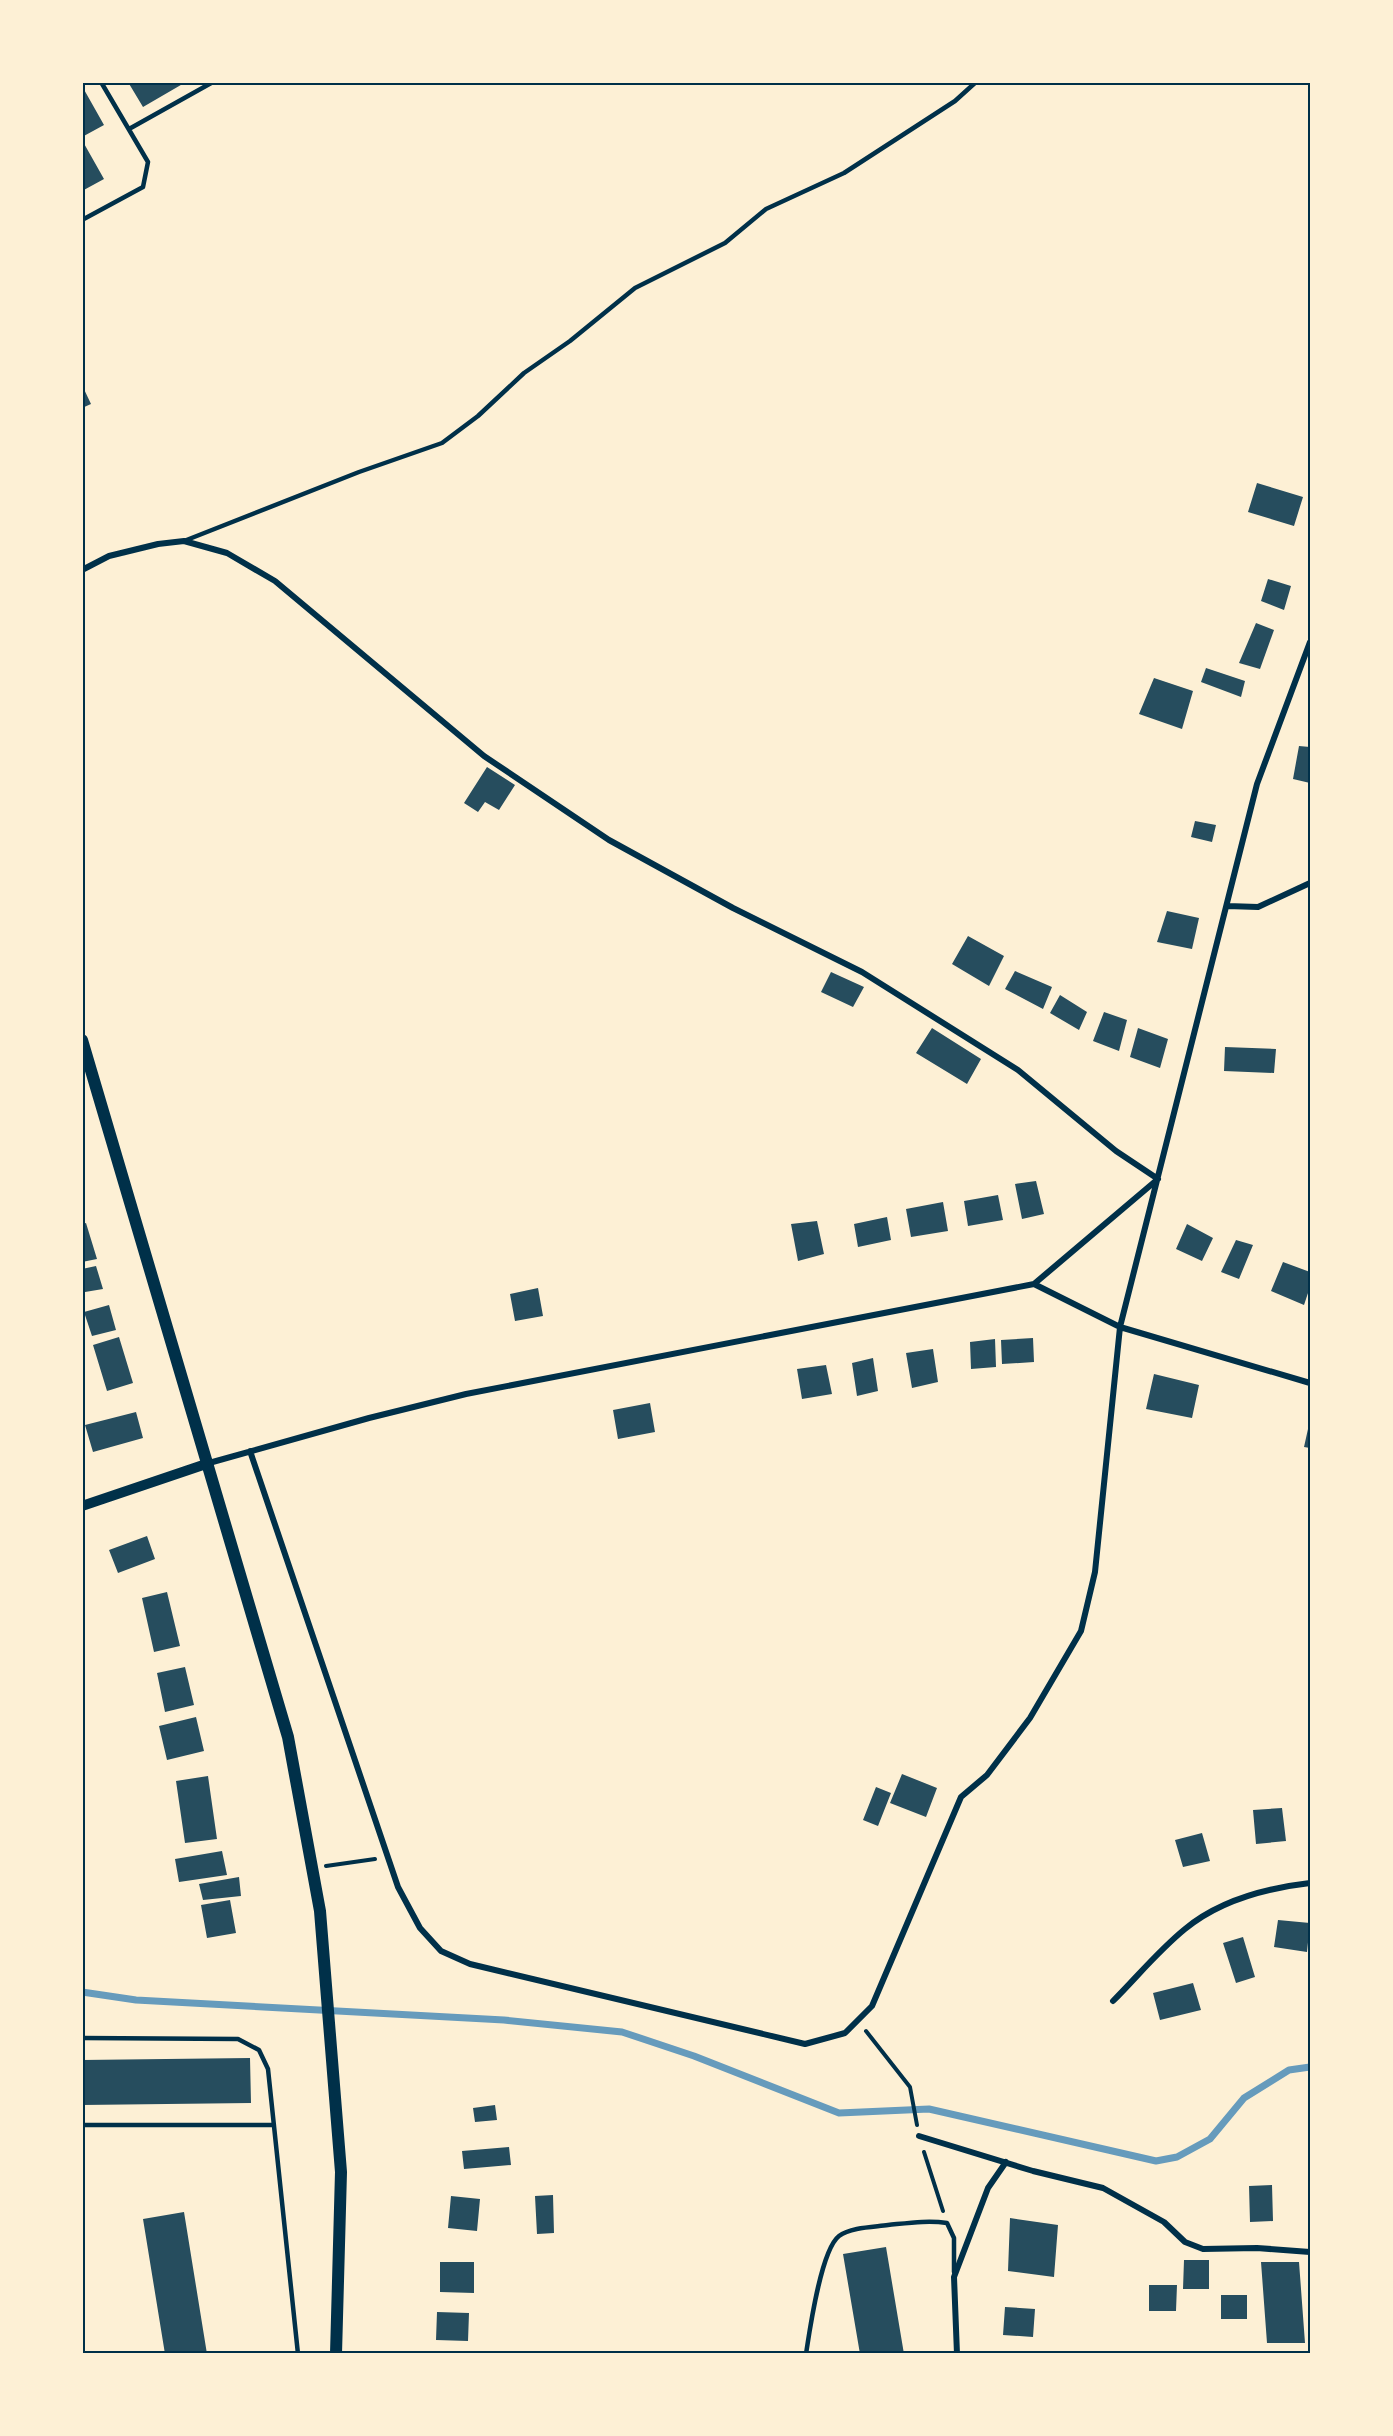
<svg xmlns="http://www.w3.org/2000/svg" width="1393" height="2436" font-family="'Roboto Condensed',sans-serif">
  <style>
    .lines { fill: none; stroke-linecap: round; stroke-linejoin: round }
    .stream { stroke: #669bbc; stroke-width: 7 }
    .building { fill: #264d5e }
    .path { stroke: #003049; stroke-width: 4 }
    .service { stroke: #003049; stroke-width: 4.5 }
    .minor { stroke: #003049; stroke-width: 6 }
    .tertiary { stroke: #003049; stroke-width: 10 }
    .secondary { stroke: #003049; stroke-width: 12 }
    .neatline { fill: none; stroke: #003049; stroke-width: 2 }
  </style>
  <rect width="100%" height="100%" fill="#fdf0d5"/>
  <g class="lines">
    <!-- stream -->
    <path class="stream" d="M82,1992L136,2000L504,2020L622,2032L694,2056L839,2113L929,2109L1156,2161L1177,2157L1210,2139L1244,2098L1289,2070L1310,2067"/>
  </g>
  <!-- building -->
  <path class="building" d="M128,82H186L143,107Z
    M82,86L104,125L82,137Z
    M82,140L104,179L82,191Z
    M82,385L91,404L82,408Z
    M1257,483L1303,497L1294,526L1248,512Z
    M1268,579L1291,586L1284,610L1261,601Z
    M1256,623L1274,630L1260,669L1239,663Z
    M1206,668L1245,681L1241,697L1201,682Z
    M1154,678L1193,691L1182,729L1139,714Z
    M1299,746L1310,747V783L1293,779Z
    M487,767L515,785L499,810L485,802L478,812L464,803Z
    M1195,821L1216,825L1212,842L1191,837Z
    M1167,911L1199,918L1192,949L1157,942Z
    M968,936L1004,956L989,986L952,964Z
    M1015,971L1052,987L1043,1009L1005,989Z
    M831,972L864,987L853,1007L821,992Z
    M1060,995L1087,1012L1079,1030L1050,1013Z
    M1104,1012L1127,1020L1119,1051L1093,1041Z
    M932,1028L981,1059L967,1084L916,1053Z
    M1138,1028L1168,1039L1160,1068L1130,1057Z
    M1225,1047L1276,1049L1274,1073L1224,1071Z
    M1036,1181L1044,1214L1022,1219L1015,1184Z
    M998,1195L1003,1220L968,1226L964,1201Z
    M943,1202L948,1231L911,1237L906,1209Z
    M887,1217L891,1240L858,1247L854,1224Z
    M817,1221L824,1254L798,1261L791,1224Z
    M86,1223L97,1259L82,1262V1224Z
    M1187,1224L1213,1238L1202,1261L1176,1249Z
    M1236,1240L1253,1245L1239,1279L1221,1272Z
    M1283,1262L1310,1272V1287L1304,1305L1271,1291Z
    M96,1266L103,1289L85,1292L82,1269Z
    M538,1288L543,1316L515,1321L510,1294Z
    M109,1305L116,1330L92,1336L84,1312Z
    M119,1337L133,1383L107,1391L93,1345Z
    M1033,1338L1034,1362L1002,1364L1001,1340Z
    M995,1339L996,1367L971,1369L970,1342Z
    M933,1349L938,1382L912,1388L906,1353Z
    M873,1358L878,1391L857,1396L852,1363Z
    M826,1365L832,1394L802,1399L797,1369Z
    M1154,1374L1199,1385L1192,1418L1146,1409Z
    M650,1403L655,1432L618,1439L613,1410Z
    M136,1412L143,1438L93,1452L85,1425Z
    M1310,1420V1448L1304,1447Z
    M147,1536L155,1559L118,1573L109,1550Z
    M167,1592L180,1646L154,1652L142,1598Z
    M185,1667L194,1705L165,1712L157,1673Z
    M196,1717L204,1751L167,1760L159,1726Z
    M902,1774L937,1788L926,1817L890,1803Z
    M208,1776L217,1839L185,1843L176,1781Z
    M876,1787L891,1793L878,1826L863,1820Z
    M1282,1808L1286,1841L1256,1844L1253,1810Z
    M1202,1833L1210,1861L1183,1867L1175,1840Z
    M222,1851L227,1875L179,1882L175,1859Z
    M239,1877L241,1896L203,1900L199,1884Z
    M230,1900L236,1933L207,1938L201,1905Z
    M1278,1920L1310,1923L1307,1952L1274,1947Z
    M1243,1937L1255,1977L1236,1983L1223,1943Z
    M1193,1983L1201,2010L1160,2020L1153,1993Z
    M250,2058L251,2103L82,2105V2060Z
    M495,2105L497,2120L475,2122L473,2108Z
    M509,2147L511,2165L464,2169L462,2151Z
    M1272,2185L1273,2221L1250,2222L1249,2186Z
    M553,2195L554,2233L537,2234L535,2196Z
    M451,2196L480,2199L477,2231L448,2228Z
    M184,2212L207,2354H165L143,2219Z
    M1010,2218L1058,2225L1054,2277L1008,2271Z
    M886,2247L904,2354H860L843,2254Z
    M1184,2260H1209V2289H1183Z
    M440,2262H474V2293L440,2292Z
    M1261,2262H1299L1305,2343H1267Z
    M1149,2285H1177L1176,2311H1149Z
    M1221,2295H1247V2319H1221Z
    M1005,2307L1035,2309L1033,2337L1003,2335Z
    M437,2312L469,2313L468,2341L436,2340Z"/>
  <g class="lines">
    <!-- path -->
    <path class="path" d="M326,1866L375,1859
      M866,2031L910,2087L917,2125
      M924,2152L943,2211"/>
    <!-- service -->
    <path class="service" d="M129,129L213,82
      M82,220L143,187L148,162L101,82
      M184,541L359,472L442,443L478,416L524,373L570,341L635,288L725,243L766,209L844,173L955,101L976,82
      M82,2038L238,2039L259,2050L268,2069L298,2354
      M82,2125H274
      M806,2354C810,2328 821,2250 839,2236C851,2227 874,2227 888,2225C908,2223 928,2220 947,2223L954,2238V2272"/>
    <!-- minor -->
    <path class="minor" d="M82,570L109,556L158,544L184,541L227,553L275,581L484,756L609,840L733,908L862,972L1018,1070L1116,1151L1158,1179L1034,1284
      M1227,906L1258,907L1310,883
      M250,1451L398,1887L420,1928L441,1951L470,1964L805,2044L845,2033L872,2006L961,1797L987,1775L1030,1718L1081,1631L1095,1572L1120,1327L1257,784L1310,642
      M209,1463L369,1418L466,1394L1034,1284L1120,1327L1310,1383
      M1113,2001C1137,1977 1159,1950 1185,1929C1220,1900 1267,1888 1310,1883
      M919,2136L1033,2171L1103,2188L1164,2222L1185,2242L1203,2249L1257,2248L1310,2252
      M957,2354L954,2277L988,2188L1006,2162"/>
    <!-- tertiary -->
    <path class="tertiary" d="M82,1506L209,1463"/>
    <!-- secondary -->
    <path class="secondary" d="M82,1040L288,1737L320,1911L341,2172L336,2354"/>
  </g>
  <!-- border -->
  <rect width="1393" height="2436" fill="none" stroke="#fdf0d5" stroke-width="168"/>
  <rect x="84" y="84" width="1225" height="2268" class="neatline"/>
</svg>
